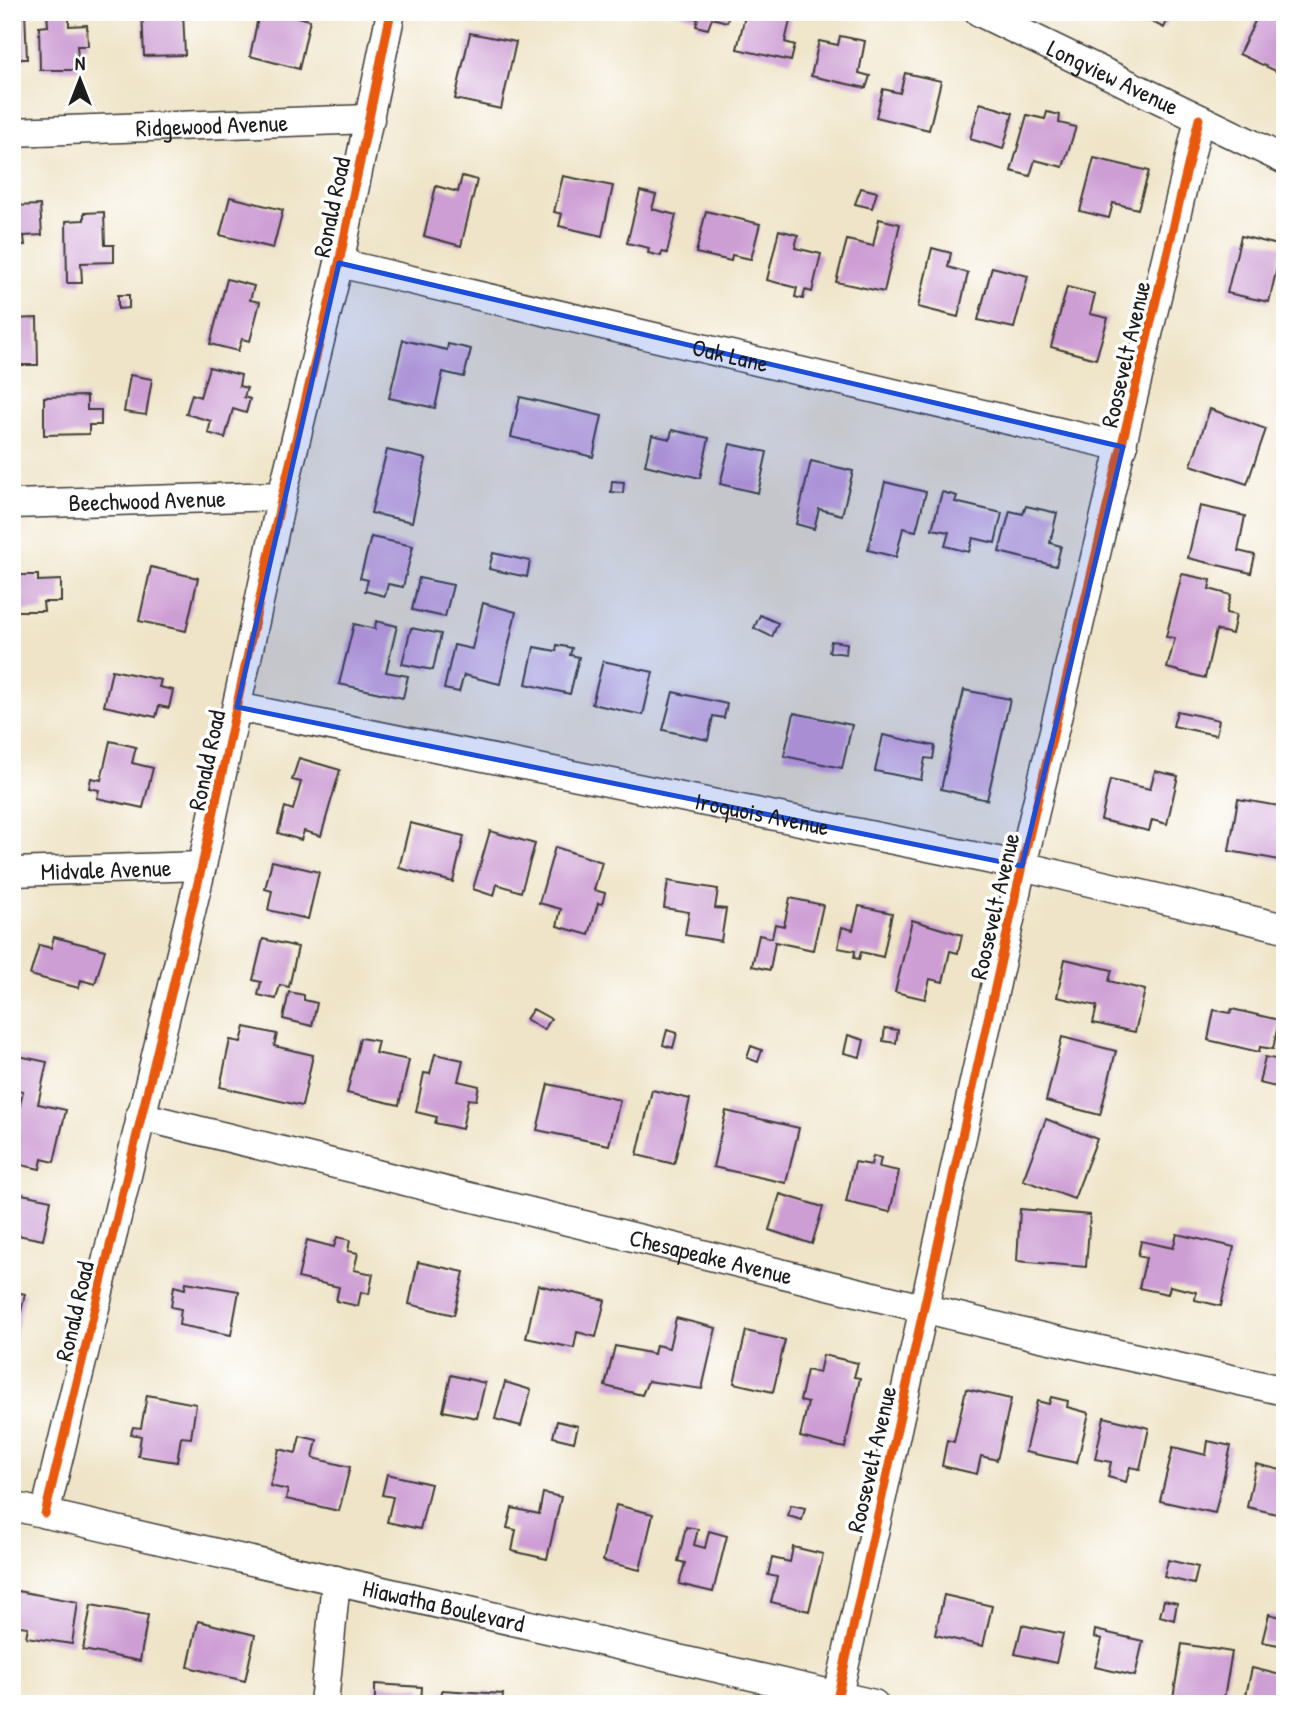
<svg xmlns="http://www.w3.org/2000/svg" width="1297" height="1716" font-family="'Patrick Hand',sans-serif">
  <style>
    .building { fill: #cd9ed4 }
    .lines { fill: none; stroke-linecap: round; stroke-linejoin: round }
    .street-casing { stroke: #3c3a36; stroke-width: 31 }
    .street { stroke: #fff; stroke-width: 28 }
    .cycleway-casing { stroke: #fff; stroke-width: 13 }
    .cycleway { stroke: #e8590c; stroke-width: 9 }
    .marked { fill: #1d4ed8; fill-opacity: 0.2; stroke: #1d4ed8; stroke-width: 5; stroke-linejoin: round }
    .labels { text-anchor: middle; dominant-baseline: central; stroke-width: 7; stroke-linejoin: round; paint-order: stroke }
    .street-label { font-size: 24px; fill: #1c1c1c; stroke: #fff }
  </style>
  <rect width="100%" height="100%" fill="#fff"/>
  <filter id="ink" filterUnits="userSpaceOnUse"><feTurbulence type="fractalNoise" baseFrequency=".0143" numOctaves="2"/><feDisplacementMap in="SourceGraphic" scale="14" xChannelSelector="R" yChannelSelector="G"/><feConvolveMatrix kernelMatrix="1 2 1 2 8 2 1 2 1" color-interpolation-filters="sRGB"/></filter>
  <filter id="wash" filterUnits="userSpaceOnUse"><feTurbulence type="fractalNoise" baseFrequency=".00686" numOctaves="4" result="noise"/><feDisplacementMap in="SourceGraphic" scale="28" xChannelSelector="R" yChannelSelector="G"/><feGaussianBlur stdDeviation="1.57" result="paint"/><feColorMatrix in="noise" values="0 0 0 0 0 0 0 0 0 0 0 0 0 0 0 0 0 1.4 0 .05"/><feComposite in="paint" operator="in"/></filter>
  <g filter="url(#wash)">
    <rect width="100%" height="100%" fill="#efe4c8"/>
    <g id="blocks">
      <!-- building -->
      <path class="building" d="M12,12H25L27,59H12Z
        M47,12H69V26L87,25L88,46H77L79,70H40L39,27L48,26Z
        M142,12H183L185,55L144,56Z
        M272,12H293V16L310,20L299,69L250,56L259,13L271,17Z
        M676,12H730L727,22L712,18L708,29L696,26L698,19Z
        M746,12H792L785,42L795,45L791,61L737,49Z
        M1132,12H1171L1164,28Z
        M1258,15L1285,27V63L1280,73L1239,54Z
        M470,33L516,42L501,109L455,99Z
        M840,36L865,41L859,73L870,76L866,88L811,76L819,41L838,45Z
        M905,73L941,81L929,130L876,117L883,89L900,93Z
        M980,103L1013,113L1003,149L970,139Z
        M1047,112L1060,115L1059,123L1076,127L1063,167L1035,160L1030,176L1011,171L1027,115L1045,119Z
        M1094,158L1149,171L1138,209L1113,203L1109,218L1080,211Z
        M462,176L477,180L461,246L424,236L436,186L458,192Z
        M563,176L613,186L602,236L559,226L562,214L554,212Z
        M861,188L877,192L872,208L855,204Z
        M640,191L656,195L652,209L676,215L667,253L662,252L661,256L648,253L649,248L627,243Z
        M230,197L283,210L273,248L220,235Z
        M40,205L42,235L24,236L25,245H12V206Z
        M706,211L760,224L751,259L732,255L731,261L696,253Z
        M104,212L105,245H114V262L81,263L82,283H67L66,221L84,220V213Z
        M879,219L900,224L884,292L836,282L847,240L873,246Z
        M779,230L798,235L795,248L821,254L812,292L805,290L803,299L795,297L797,288L767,280Z
        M1241,236L1282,246L1269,302L1227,293Z
        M932,248L951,253L948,267L968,273L958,317L918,307Z
        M992,267L1028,276L1014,328L978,320Z
        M227,279L254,286L250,300L260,302L250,341L242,339L238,351L210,344Z
        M1067,287L1095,294L1090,314L1108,318L1096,359L1051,347Z
        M118,295H129V308L118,309Z
        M37,318L38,365H12V319Z
        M403,340L447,350L448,344L471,349L464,377L443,372L435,408L389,398Z
        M209,367L241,375L239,386L247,388L244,397L250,399L246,413L233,409L225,438L208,433L211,421L186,414L192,394L200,397Z
        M130,375L152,379L146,415L124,412Z
        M87,396V410H101V425H89V434L44,435V397Z
        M520,397L602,416L593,457L511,437Z
        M1210,409L1266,429L1247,484L1191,465Z
        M672,430L709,438L700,478L645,465L652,435L670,439Z
        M730,444L767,452L758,493L720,484Z
        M387,450L426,459L412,522L371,513Z
        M811,461L853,471L842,515L819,509L814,529L796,524Z
        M612,481L624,482L623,493L611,492Z
        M885,482L926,492L916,531L903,528L896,557L868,550Z
        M942,492L957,496L955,502L1002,513L995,543L973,538L969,552L945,546L949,532L932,529Z
        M1026,506L1057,513L1050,543L1061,546L1056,566L999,552L1010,511L1023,514Z
        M1200,506L1245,516L1238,551L1255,555L1251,573L1188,558Z
        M371,537L413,546L403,587L388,584L385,596L365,591L368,580L360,578Z
        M493,553L530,561L527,577L489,569Z
        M151,567L198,578L186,631L139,621Z
        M1182,574L1211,580L1209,589L1231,595L1226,613L1236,615L1232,634L1216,630L1205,678L1167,668L1175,638L1166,637Z
        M12,575H38V581L61,580V602H43L44,611H12Z
        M419,578L453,585L445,617L412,610Z
        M483,603L516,612L500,684L464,675L459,692L444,689L454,645L472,649Z
        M760,615L778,623L772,637L754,628Z
        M376,621L397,626L386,672L408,676L403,698L339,684L354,624L375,629Z
        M411,628L441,634L433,670L402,664Z
        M831,641L847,643L846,654L829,652Z
        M557,645L572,648L570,655L579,657L570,694L526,684L534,647L556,651Z
        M603,661L653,672L643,715L592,704Z
        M112,670L161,680L159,687L173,690L169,708L159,706L156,717L104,706Z
        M964,690L1010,699L987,800L941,789Z
        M673,692L727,704L724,718L713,716L708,740L663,730Z
        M1177,711L1219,720L1216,735L1173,726Z
        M794,713L852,725L842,768L784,756Z
        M883,735L935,746L933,759L925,758L921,780L875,771Z
        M110,741L136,747L132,763L153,768L143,808L97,798L99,790L89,788L91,778L101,780Z
        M299,758L340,770L321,836L304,831L301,840L278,833L285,807L293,810L301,782L292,780Z
        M1155,771L1178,776L1167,824L1152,820L1149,831L1101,820L1110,780L1150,789Z
        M1238,799L1285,807V861L1229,851Z
        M410,823L464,836L453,882L399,868Z
        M490,831L535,844L521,892L497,884L494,896L473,889Z
        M555,847L602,862L594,890L605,893L602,904L598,903L589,935L557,926L561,909L539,903Z
        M272,861L319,872L308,919L268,910L272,891L265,889Z
        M668,881L718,889L715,908L726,909L721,941L685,935L689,912L664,908Z
        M790,898L823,905L813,950L775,942L770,970L752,966L759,935L772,938L775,924L784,926Z
        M859,906L892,913L883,957L861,952L859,959L854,958L855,951L838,948L842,927L853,930Z
        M912,920L962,935L958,953L950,951L943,982L930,979L925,999L895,992Z
        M54,937L105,950L95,984L81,980L79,988L30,975L39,945L51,948Z
        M263,939L298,947L289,987L280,985L276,999L258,995L261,982L253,980Z
        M1065,959L1112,970L1109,981L1145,990L1135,1032L1093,1023L1097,1006L1057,997Z
        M289,992L304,995V1000L317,1003L312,1026L283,1019Z
        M533,1009L551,1019L544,1030L526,1019Z
        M1232,1009L1279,1020L1273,1049L1260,1047L1259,1052L1208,1040L1214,1010L1230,1013Z
        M245,1027L277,1034L274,1046L313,1055L302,1106L220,1087L230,1040L241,1042Z
        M885,1028L898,1030L896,1043L883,1041Z
        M667,1030L677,1033L673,1048L663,1045Z
        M848,1035L864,1040L860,1057L844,1053Z
        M1062,1037L1116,1051L1100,1115L1046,1101Z
        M360,1038L378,1041L375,1053L409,1060L399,1105L347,1093Z
        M751,1046L762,1050L758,1062L747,1058Z
        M435,1054L463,1060L458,1081L479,1086L476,1100L468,1099L462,1129L435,1123L437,1117L416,1112L424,1073L430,1074Z
        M14,1055L47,1062L38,1104L66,1110L54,1162L42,1159L40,1169L12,1163V1141L23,1091L12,1089Z
        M1265,1057L1285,1061L1281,1088L1259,1083Z
        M548,1084L620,1100L609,1145L537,1130Z
        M652,1090L690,1099L674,1164L637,1155Z
        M726,1111L799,1128L786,1183L713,1167Z
        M1046,1119L1097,1139L1074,1199L1023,1180Z
        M873,1156L881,1158L879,1167L899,1171L890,1212L846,1202L855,1162L871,1165Z
        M12,1192L51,1200L43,1240L12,1234Z
        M780,1194L823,1207L812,1244L769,1230Z
        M1020,1209L1090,1215L1086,1267L1017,1261Z
        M1177,1234L1234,1247L1221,1306L1195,1300L1196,1292L1170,1286L1168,1294L1139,1288L1146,1258L1138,1256L1141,1241L1173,1248Z
        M337,1237L350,1240L348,1251L358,1253L354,1270L373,1274L369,1294L361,1292L358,1306L336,1301L339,1287L298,1278L307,1240L334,1247Z
        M418,1262L464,1272L454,1315L409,1304Z
        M186,1282L239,1291L231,1335L179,1325L181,1309L171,1307L174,1286L185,1289Z
        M538,1285L605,1300L596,1337L577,1332L574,1348L526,1338Z
        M12,1291L25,1294L13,1348H12Z
        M676,1318L716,1328L702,1389L648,1381L642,1395L605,1386L615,1346L654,1354L656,1345L669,1348Z
        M746,1331L785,1340L773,1392L734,1383Z
        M823,1355L858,1363L854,1377L860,1378L845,1448L800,1437L808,1403L800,1401L807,1370L819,1373Z
        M451,1375L485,1383L477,1418L443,1411Z
        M505,1382L531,1390L521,1426L495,1419Z
        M966,1389L1011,1399L997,1460L981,1456L977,1474L942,1466L947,1440L954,1442Z
        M147,1395L196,1404L191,1438L181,1437L177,1462L138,1456L141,1436L131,1434L133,1427L141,1428Z
        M1051,1397L1068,1401L1067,1407L1089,1413L1077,1463L1025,1452L1037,1401L1049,1404Z
        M1104,1417L1149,1428L1140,1469L1130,1467L1126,1482L1108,1477L1111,1462L1095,1459Z
        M557,1421L578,1426L574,1442L553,1437Z
        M300,1436L317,1440L313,1458L350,1467L339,1511L286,1499L288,1490L270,1486L279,1449L296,1453Z
        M1208,1441L1231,1446L1215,1513L1160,1501L1173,1447L1206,1455Z
        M1256,1464L1285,1471V1516L1247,1507Z
        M387,1474L431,1484L420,1529L387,1522L393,1497L382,1495Z
        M543,1493L561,1497L547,1559L512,1551L516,1530L507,1528L512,1508L539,1514Z
        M616,1505L653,1514L640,1570L603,1561Z
        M791,1505L805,1508L802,1520L788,1516Z
        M686,1527L698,1529L694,1545L705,1548L709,1531L727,1536L713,1592L679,1584L685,1563L678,1561Z
        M793,1547L823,1554L809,1611L771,1602L777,1577L768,1575L772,1558L790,1562Z
        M1168,1560L1198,1567L1194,1584L1164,1577Z
        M12,1590L78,1602L72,1644L26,1637L28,1627L12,1625Z
        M944,1595L992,1606L983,1646L935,1635Z
        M1164,1600L1177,1603L1174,1620L1160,1616Z
        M91,1605L148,1615L140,1661L83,1650Z
        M1269,1614L1285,1618L1279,1645L1262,1642Z
        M198,1621L255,1635L245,1681L188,1667Z
        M1022,1625L1063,1634L1056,1663L1015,1654Z
        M1095,1630L1143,1641L1135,1676L1095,1667L1102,1639L1094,1637Z
        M1182,1644L1232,1652L1223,1704H1172Z
        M1252,1668L1285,1676V1704H1244Z
        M375,1684L422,1687L421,1704H375Z
        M442,1690L503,1694L502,1704H441Z"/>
    </g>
  </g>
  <g filter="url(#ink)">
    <use href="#blocks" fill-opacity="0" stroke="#3c3a36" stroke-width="2"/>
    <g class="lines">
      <!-- street casing -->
      <g class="street-casing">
        <g id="street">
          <path id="s1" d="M979,12L1285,160"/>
          <path id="s2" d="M12,132L370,119"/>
          <path id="s3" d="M339,263L1123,447"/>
          <path id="s4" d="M12,504L282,496"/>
          <path id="s5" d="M237,707L1022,866L1285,928"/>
          <path id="s6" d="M12,872L202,866"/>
          <path id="s7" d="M140,1116L1028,1334L1285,1391"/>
          <path id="s8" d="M12,1506L874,1704"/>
          <path d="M45,1514L202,866L282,496L339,263L391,12"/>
          <path d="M324,1704L336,1580"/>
          <path d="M836,1704L1022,866L1199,119"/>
        </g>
      </g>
      <!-- street -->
      <use href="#street" class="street"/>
      <!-- cycleway casing -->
      <g class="cycleway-casing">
        <path id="cycleway" d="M45,1514L202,866L282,496L339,263L391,12
          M836,1704L1022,866L1199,119"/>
      </g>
      <!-- cycleway -->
      <use href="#cycleway" class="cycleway"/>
    </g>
  </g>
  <!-- marked area -->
  <path class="marked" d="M339,263L1123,447L1022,866L237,707Z"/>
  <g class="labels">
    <!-- street labels -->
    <g class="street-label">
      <text stroke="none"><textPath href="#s1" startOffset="149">Longview Avenue</textPath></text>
      <text stroke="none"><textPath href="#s2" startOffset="200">Ridgewood Avenue</textPath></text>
      <text transform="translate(331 207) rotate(-78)">Ronald Road</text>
      <text transform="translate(1125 354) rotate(-77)">Roosevelt Avenue</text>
      <text stroke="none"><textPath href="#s3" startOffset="402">Oak Lane</textPath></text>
      <text stroke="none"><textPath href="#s4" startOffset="135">Beechwood Avenue</textPath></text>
      <text transform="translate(206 760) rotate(-78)">Ronald Road</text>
      <text stroke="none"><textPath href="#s5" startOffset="536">Iroquois Avenue</textPath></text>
      <text stroke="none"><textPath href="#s6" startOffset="94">Midvale Avenue</textPath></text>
      <text transform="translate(994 906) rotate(-77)">Roosevelt Avenue</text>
      <text stroke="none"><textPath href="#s7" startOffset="588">Chesapeake Avenue</textPath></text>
      <text transform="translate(74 1311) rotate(-77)">Ronald Road</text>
      <text transform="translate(871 1459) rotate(-77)">Roosevelt Avenue</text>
      <text stroke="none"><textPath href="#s8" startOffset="443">Hiawatha Boulevard</textPath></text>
    </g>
  </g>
  <!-- margin -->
  <rect width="1297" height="1716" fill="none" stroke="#fff" stroke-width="42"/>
  <!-- north arrow -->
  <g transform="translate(80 80)" stroke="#ffffff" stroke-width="5" paint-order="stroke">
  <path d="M0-5L12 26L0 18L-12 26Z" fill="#1c1c1c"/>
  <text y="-10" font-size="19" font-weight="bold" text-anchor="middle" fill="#1c1c1c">N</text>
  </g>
</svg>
